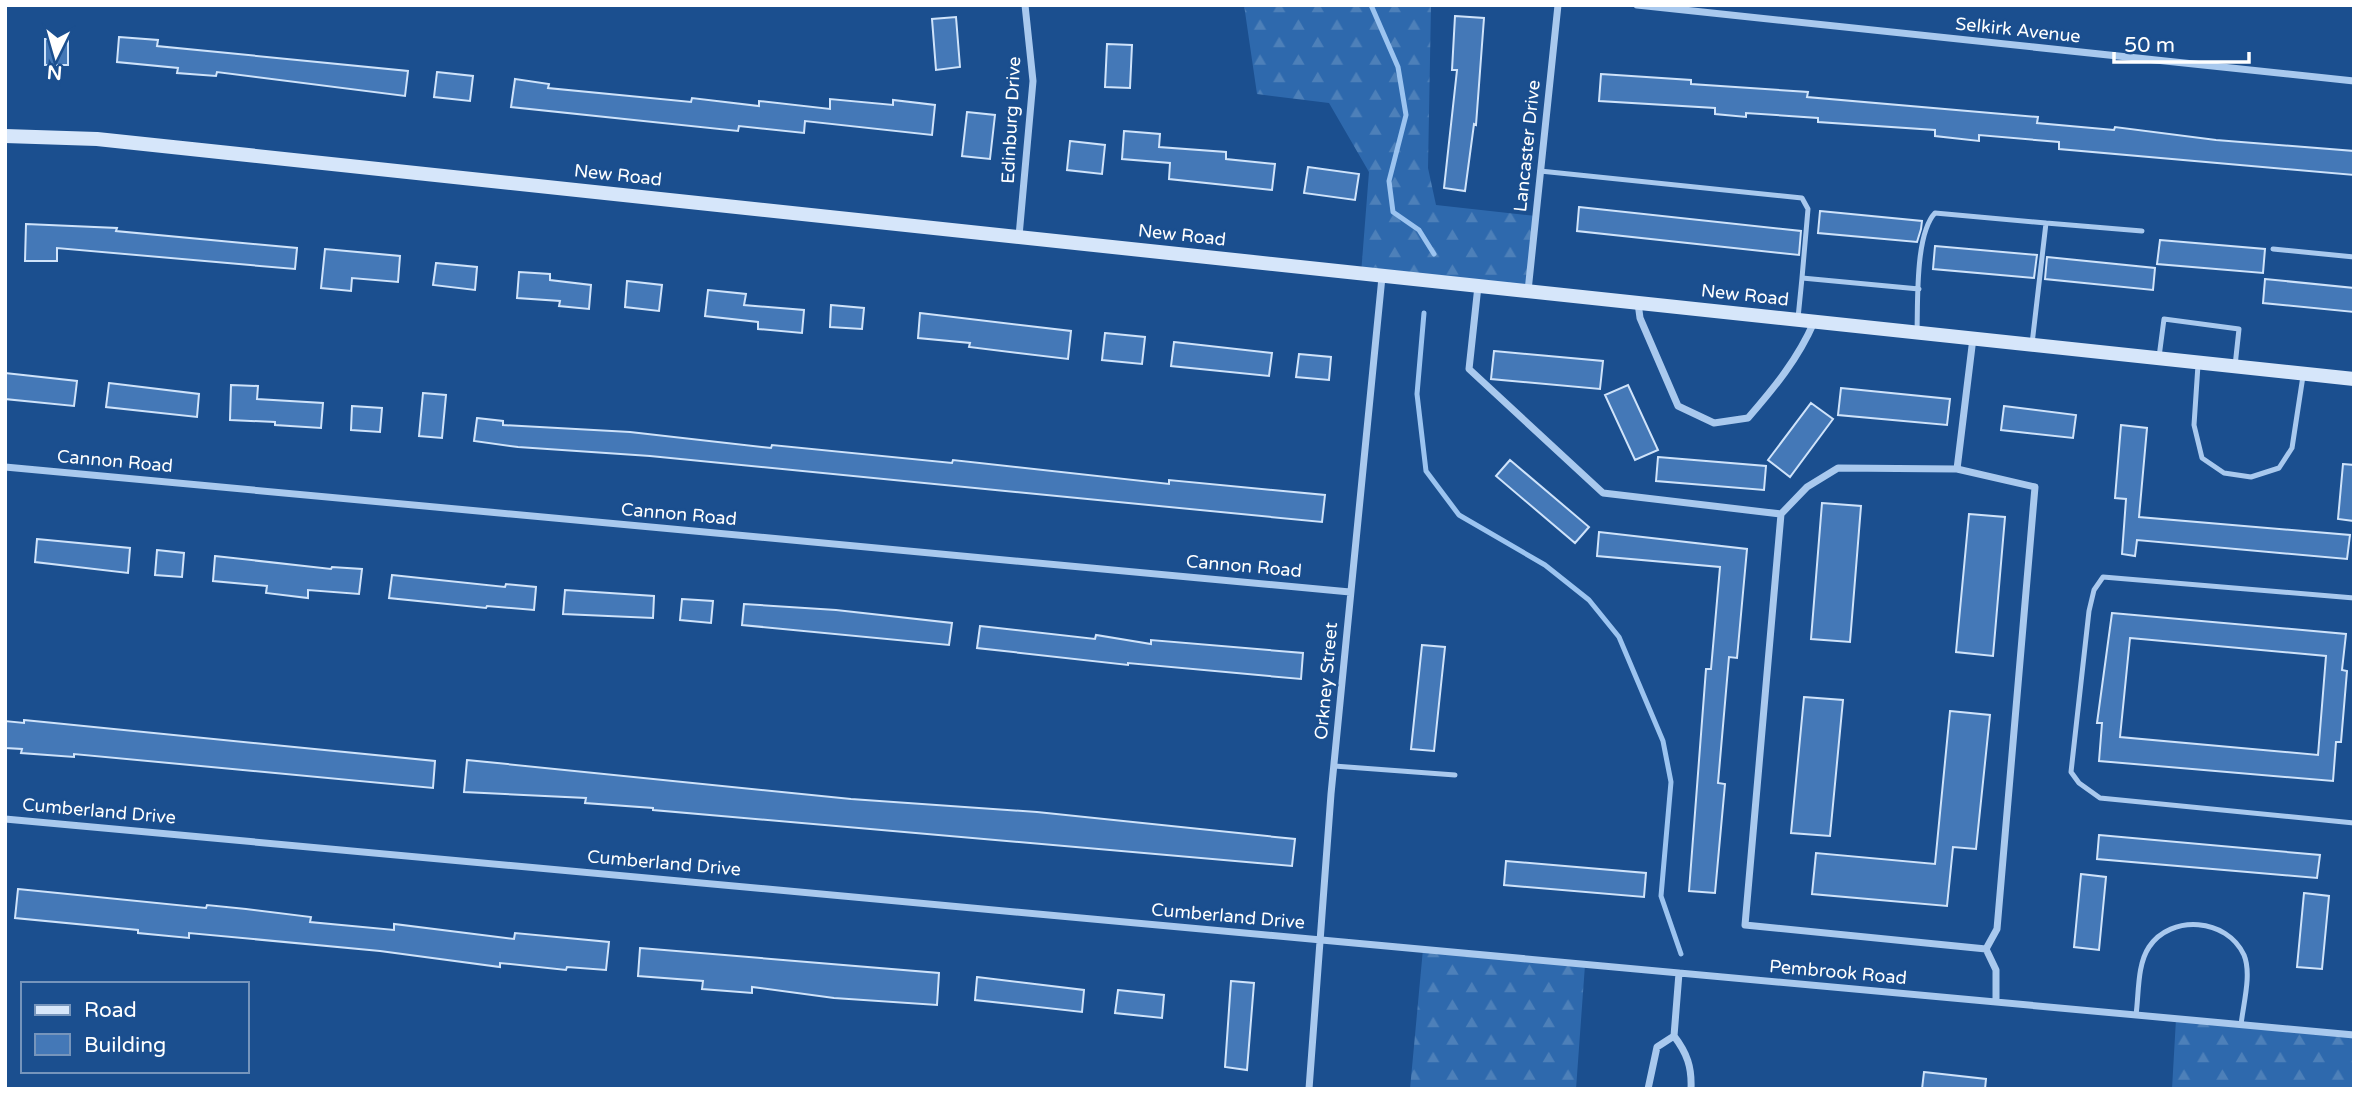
<svg xmlns="http://www.w3.org/2000/svg" width="2359" height="1094" font-family="'Varela Round',sans-serif">
  <style>
    .forest { fill: url(#forest-firs) }
    .lines { fill: none; stroke-linecap: round; stroke-linejoin: round }
    .stream { stroke: #9cc4f0; stroke-width: 5 }
    .building { fill: #4478b7; stroke: #cfe3fa; stroke-width: 2; fill-rule: evenodd }
    .lane { stroke: #a9c9ee; stroke-width: 5 }
    .street { stroke: #a9c9ee; stroke-width: 7 }
    .secondary { stroke: #d6e6fa; stroke-width: 14 }
    .labels { text-anchor: middle; dominant-baseline: central; stroke-width: 5; stroke-linejoin: round; paint-order: stroke }
    .street-label { font-size: 18px; fill: #fff; stroke: #1b4f8f }
  </style>
  <defs>
    <pattern id="forest-firs" width="22" height="20" patternUnits="userSpaceOnUse" patternTransform="scale(1.75)"><rect width="22" height="20" fill="#2e69ad"/><path d="M5 1l3.5 6h-7zM16 11l3.5 6h-7z" fill="#4d80b9"/></pattern>
  </defs>
  <rect width="100%" height="100%" fill="#1b4f8f"/>
  <!-- forest -->
  <path class="forest" d="M1244,5H1431L1428,168L1436,205L1536,216L1528,291L1361,274L1369,172L1329,103L1257,94Z
    M1423,949L1585,965L1576,1089H1410Z
    M2176,1019L2354,1035V1089H2172Z"/>
  <g class="lines">
    <!-- stream -->
    <path class="stream" d="M1371,5L1398,67L1406,115L1389,181L1393,212L1419,230L1434,254
      M1424,313L1417,394L1426,471L1459,515L1545,565L1589,600L1619,637L1663,741L1671,782L1661,896L1681,954"/>
  </g>
  <!-- building -->
  <path class="building" d="M1455,16L1484,18L1476,125L1474,124L1465,191L1444,188L1457,70H1452Z
    M956,17L960,67L936,70L932,19Z
    M119,37L158,40L157,46L408,71L405,96L217,72L216,76L177,73L178,68L117,62Z
    M45,39H68V65H45Z
    M1107,44L1132,45L1130,88L1105,87Z
    M437,72L473,76L470,101L434,97Z
    M1601,74L1691,80V84L1808,92L1807,97L2038,117L2037,123L2114,130L2115,127L2216,140L2354,151V175L2059,149V142L1979,135V141L1935,136V130L1818,122V118L1746,113V117L1715,114V108L1599,101Z
    M515,79L549,84L548,88L691,102L692,98L759,106V101L830,109V99L893,105V100L935,105L932,135L805,121L804,133L739,126L738,131L511,107Z
    M967,112L995,115L990,159L962,156Z
    M1124,131L1160,134L1159,147L1226,152V159L1275,164L1272,190L1169,179L1170,163L1122,159Z
    M1070,141L1105,145L1102,174L1067,170Z
    M1308,167L1359,174L1355,200L1304,193Z
    M1579,207L1801,231L1799,255L1577,231Z
    M1820,211L1922,221L1921,229L1917,242L1818,233Z
    M26,224L117,228L116,231L297,248L295,269L57,248V261H25Z
    M2160,240L2265,249L2263,273L2157,264Z
    M1935,246L2037,255L2034,278L1933,269Z
    M325,249L400,256L398,282L352,278L351,291L321,288Z
    M2047,257L2155,268L2153,290L2045,279Z
    M436,263L477,267L475,290L433,285Z
    M519,272L550,274V280L591,285L589,309L559,306L560,301L517,298Z
    M2265,279L2354,288V312L2263,303Z
    M627,281L662,285L659,311L625,307Z
    M708,290L746,294L744,305L804,310L802,333L758,329V322L705,316Z
    M831,305L864,308L862,329L830,327Z
    M920,313L1071,331L1068,359L969,347L970,343L918,338Z
    M1105,333L1145,337L1142,364L1102,360Z
    M1174,342L1272,353L1269,376L1171,366Z
    M1494,351L1603,361L1600,389L1491,379Z
    M1299,354L1331,357L1329,380L1296,377Z
    M5,373L77,381L74,406L5,399Z
    M109,383L199,394L197,417L106,407Z
    M231,385L258,386L257,399L323,403L321,428L275,425V422L230,420Z
    M1628,385L1658,450L1635,460L1605,395Z
    M1841,388L1950,399L1947,425L1838,415Z
    M423,393L446,395L442,438L419,436Z
    M1811,403L1833,419L1790,477L1768,460Z
    M352,406L382,408L380,432L351,430Z
    M2004,406L2076,415L2073,438L2001,430Z
    M477,418L503,421V425L630,432L771,448L772,445L952,463L953,460L1169,484V480L1325,495L1322,522L650,456L518,447L474,441Z
    M2121,425L2147,428L2139,517L2350,535L2347,559L2137,540L2135,556L2122,554L2126,499L2115,498Z
    M1658,457L1766,466L1764,490L1656,481Z
    M1510,460L1589,527L1575,543L1496,476Z
    M2343,464L2354,465V521L2338,519Z
    M1822,503L1861,506L1850,642L1811,639Z
    M1969,514L2005,517L1993,656L1956,652Z
    M1599,532L1747,549L1737,658L1729,657L1718,783L1725,784L1715,893L1689,891L1706,669H1711L1720,567L1597,556Z
    M37,539L130,548L128,573L35,562Z
    M157,550L184,553L182,577L155,575Z
    M215,556L331,569L332,567L362,569L359,594L308,590V598L266,593L267,586L213,581Z
    M392,575L505,587L506,584L536,587L534,610L487,606L486,608L389,598Z
    M565,590L654,596L653,618L563,614Z
    M682,599L713,601L711,623L680,620Z
    M744,604L836,610L952,623L949,645L742,625Z
    M2112,613L2346,634L2342,670L2347,671L2341,742H2336L2333,781L2099,761L2102,723H2097ZM2130,638L2326,656L2318,755L2120,737Z
    M980,626L1095,639L1096,635L1151,644V640L1303,653L1301,679L1128,663V665L977,648Z
    M1422,645L1445,647L1434,751L1411,749Z
    M1804,697L1843,700L1830,836L1791,833Z
    M1950,711L1990,715L1976,849L1953,847L1947,906L1812,894L1816,853L1935,864Z
    M24,720L435,761L433,788L74,754V757L21,753L22,749L5,748V721L24,723Z
    M467,760L851,799L1037,812L1295,839L1292,866L653,810V808L585,803L586,798L464,792Z
    M2099,835L2320,855L2317,878L2097,859Z
    M1506,861L1646,873L1644,897L1504,885Z
    M2081,874L2106,877L2099,950L2074,947Z
    M18,889L206,908L207,905L246,909L311,917L310,922L394,930V924L514,939L515,933L609,942L606,970L567,967L566,970L500,963V967L380,951L189,933V938L138,933V930L15,918Z
    M2304,893L2329,896L2322,969L2297,967Z
    M640,948L939,973L937,1005L834,998L752,987V993L702,989L703,981L638,976Z
    M977,977L1084,990L1082,1012L975,1000Z
    M1231,981L1254,983L1247,1070L1225,1067Z
    M1118,990L1164,995L1162,1018L1115,1013Z
    M1924,1072L1986,1079L1985,1089H1922Z"/>
  <g class="lines">
    <!-- lane -->
    <path class="lane" d="M1540,171L1802,198L1808,209L1802,278
      M2046,223L2142,231
      M2273,249L2354,257
      M1798,318L1802,278L1919,289
      M1917,332C1918,303 1915,234 1935,213L2046,223L2032,344
      M2159,357L2164,319L2239,329L2235,366
      M2198,365L2194,425L2202,458L2224,473L2251,477L2279,468L2292,448L2303,376
      M2354,598L2103,577L2094,590L2089,611L2071,772L2079,783L2100,798L2354,823
      M1334,766L1455,775
      M2136,1015C2139,993 2137,965 2149,947C2171,914 2227,918 2244,955C2252,974 2243,1005 2241,1025"/>
    <!-- street -->
    <path class="street" d="M1637,5L2354,81
      M1019,236L1033,81L1025,5
      M1478,286L1469,369L1603,493L1781,514L1807,487L1838,468L1957,469L2035,487L1997,929L1986,949L1745,925L1781,514
      M1528,291L1558,5
      M1638,303L1640,318L1678,406L1714,423L1748,418C1774,388 1798,359 1814,322
      M5,467L1350,592
      M1957,469L1973,338
      M5,819L2354,1035
      M1986,949L1996,970V1002
      M1679,973L1674,1036C1687,1053 1692,1067 1691,1089
      M1309,1089L1331,794L1382,277
      M1648,1089L1657,1047L1674,1036"/>
    <!-- secondary -->
    <path class="secondary" d="M5,136L97,139L2354,379"/>
  </g>
  <g class="labels">
    <!-- street labels -->
    <g class="street-label">
      <text transform="translate(2018 30) rotate(6)">Selkirk Avenue</text>
      <text transform="translate(1011 120) rotate(-87)">Edinburg Drive</text>
      <text transform="translate(1527 146) rotate(-84)">Lancaster Drive</text>
      <text transform="translate(618 175) rotate(6)">New Road</text>
      <text transform="translate(1182 235) rotate(6)">New Road</text>
      <text transform="translate(1745 295) rotate(6)">New Road</text>
      <text transform="translate(115 461) rotate(5)">Cannon Road</text>
      <text transform="translate(679 514) rotate(5)">Cannon Road</text>
      <text transform="translate(1244 566) rotate(5)">Cannon Road</text>
      <text transform="translate(1326 681) rotate(-85)">Orkney Street</text>
      <text transform="translate(99 811) rotate(5)">Cumberland Drive</text>
      <text transform="translate(664 863) rotate(5)">Cumberland Drive</text>
      <text transform="translate(1228 916) rotate(5)">Cumberland Drive</text>
      <text transform="translate(1838 972) rotate(5)">Pembrook Road</text>
    </g>
  </g>
  <!-- border -->
  <rect width="2359" height="1094" fill="none" stroke="#ffffff" stroke-width="14"/>
  <!-- legend -->
  <rect x="21" y="982" width="228" height="91" fill="#1b4f8f" stroke="#7695bc" stroke-width="2"/>
  <rect x="35" y="1005" width="35" height="10" fill="#d6e6fa" stroke="#7695bc" stroke-width="2"/>
  <text x="84" y="1017" font-size="21" fill="#ffffff">Road</text>
  <rect x="35" y="1034" width="35" height="21" fill="#4478b7" stroke="#7695bc" stroke-width="2"/>
  <text x="84" y="1052" font-size="21" fill="#ffffff">Building</text>
  <!-- north arrow -->
  <g transform="translate(56 56) rotate(185)" stroke="#1b4f8f" stroke-width="5" paint-order="stroke">
  <path d="M0-5L12 26L0 18L-12 26Z" fill="#ffffff"/>
  <text y="-10" font-size="19" font-weight="bold" text-anchor="middle" fill="#ffffff">N</text>
  </g>
  <!-- scale -->
  <path d="M2114 52v10h135v-10" fill="none" stroke="#ffffff" stroke-width="3.5"/>
  <text x="2124" y="52" font-size="21" fill="#ffffff" stroke="#1b4f8f" stroke-width="5" paint-order="stroke">50 m</text>
</svg>
